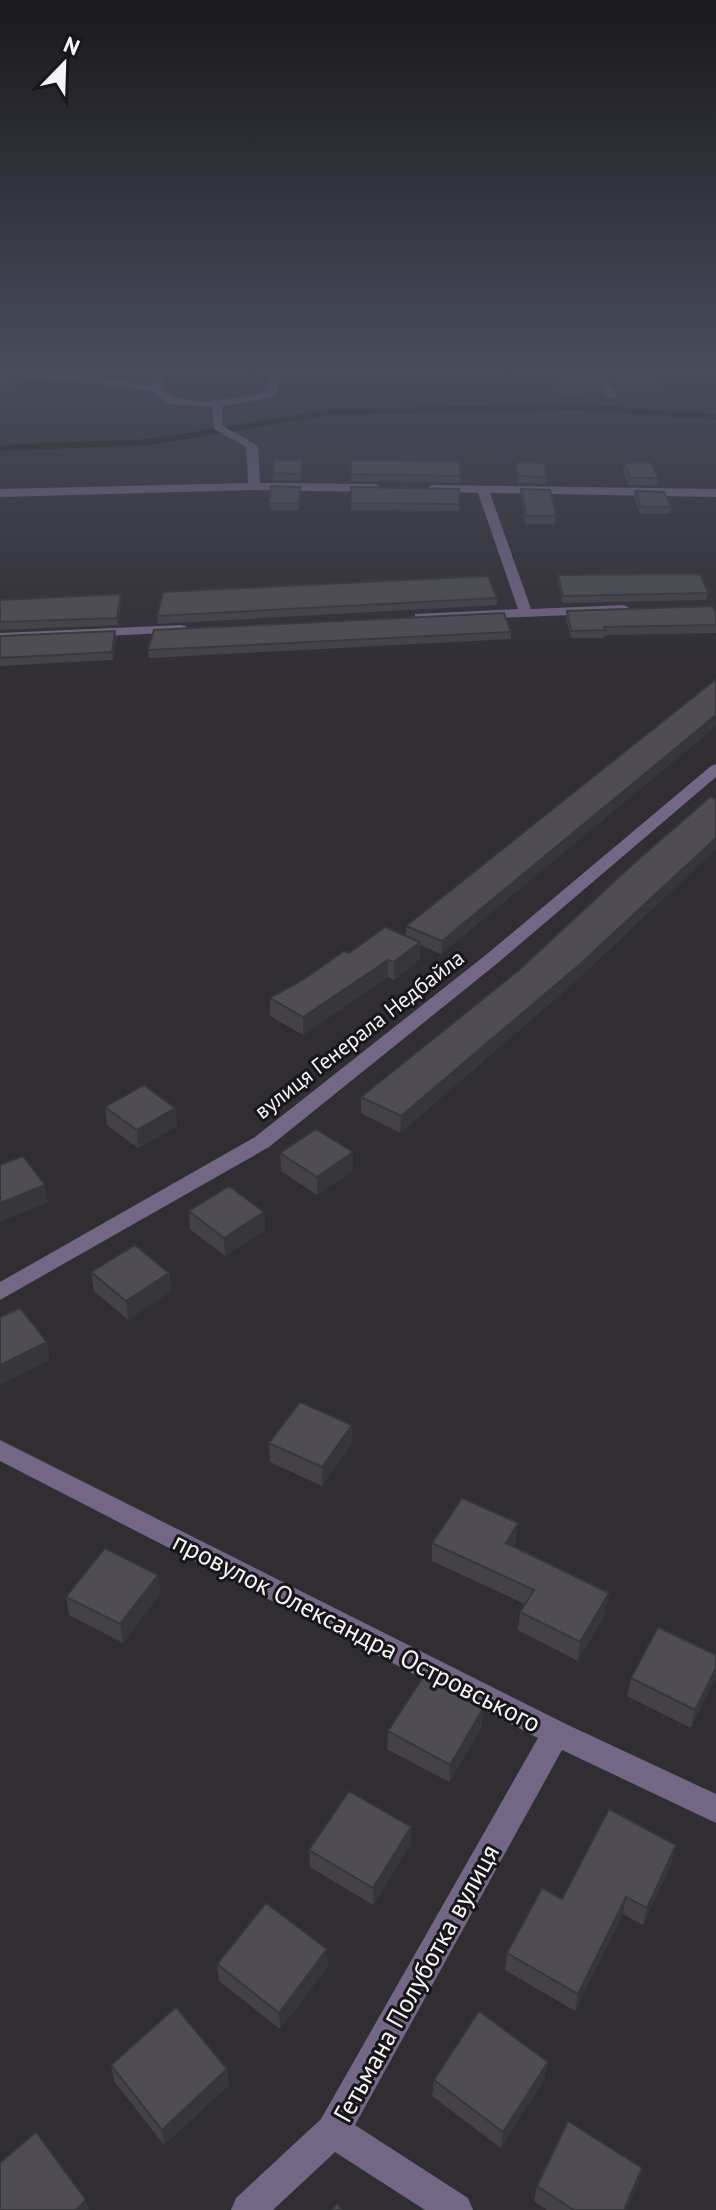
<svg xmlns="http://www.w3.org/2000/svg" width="716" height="2210" font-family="'PT Sans',sans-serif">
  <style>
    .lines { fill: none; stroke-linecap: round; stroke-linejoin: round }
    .stream { stroke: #0b1700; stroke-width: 6 }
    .street { fill: #746685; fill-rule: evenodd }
    .wall { fill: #444247 }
    .shaded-wall { fill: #37363a }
    .building { fill: #4f4d53; stroke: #37363a; stroke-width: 2 }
    .labels { text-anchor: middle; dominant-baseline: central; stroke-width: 6; stroke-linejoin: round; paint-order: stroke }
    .street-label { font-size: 22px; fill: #f6f4f8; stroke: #171619 }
    .near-street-label { font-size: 26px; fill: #f6f4f8; stroke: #171619 }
  </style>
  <rect width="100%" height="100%" fill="#302d33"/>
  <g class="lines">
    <!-- stream -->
    <path class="stream" d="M0,448L151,442L332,412L577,407L716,417"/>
    <!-- street -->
    <path class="street" d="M0,371L103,378L151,385L154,371H164L161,388C186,411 232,398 263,393L268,390L271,371H281L278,391L270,398L222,406L223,426L258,446L260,483L376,484L382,488L376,492L254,490L0,497V489L248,483L246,447L214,429L212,407L169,404L153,392L103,384L0,376Z
      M591,371H601L618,396L617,398H609Z
      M432,485L716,489V497L490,493L531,609L624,605L631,609L624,613L420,621L415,620V614L518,609L478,493L428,491L426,489Z
      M181,625L186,626V632L0,641V633Z
      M716,764V777L499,962L269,1147L0,1300V1282L255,1137L487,954L711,766Z
      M0,1440L566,1724L716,1794V1823L562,1750L355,2125L468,2198L473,2210H425L335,2152L273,2210H231L236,2198L321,2119L538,1738L0,1461Z"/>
  </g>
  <!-- wall -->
  <path class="wall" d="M547,371H592L603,387L602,393L562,395Z
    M605,371H653L662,385V391L619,393Z
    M712,371H716V379L713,376Z
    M0,372L21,374L22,381L13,392L0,391Z
    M351,460L460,461V483L351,481Z
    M516,462L547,477L546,484L518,483L516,469Z
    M624,463L658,478L657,485H629L623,470Z
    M303,467L301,481L273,480V473Z
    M351,487L459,489V511L351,510Z
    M521,489L556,516L555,524H525L521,497Z
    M635,491L671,507L670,514H640L634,499Z
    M300,494L299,510H270L269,503Z
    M558,575L708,593L706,600L563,603L558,582Z
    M497,598V605L158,624L157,616Z
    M0,600L121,602L118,625L0,630Z
    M567,611L716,613V633L605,635L604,638H571L566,618Z
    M511,632V639L149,658L148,650Z
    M0,636L116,639L113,660L0,666Z
    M716,679V726L441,954L420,945V959L394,980L388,977L303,1035L270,1016V998L349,953L406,936V926Z
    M576,981L400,1133L361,1113V1097Z
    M105,1107L175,1108L177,1126L138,1148L107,1125Z
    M353,1152V1170L317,1195L281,1171L280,1153Z
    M189,1211L264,1212L265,1230L225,1256L190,1229Z
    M91,1272L169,1273L171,1291L128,1320L94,1291Z
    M269,1443H352L322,1486L270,1462Z
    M516,1541L513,1546L606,1612L578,1661L518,1630L520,1612L525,1604L432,1561V1543Z
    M158,1575L160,1594L123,1643L69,1615L66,1597Z
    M716,1655L691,1728L627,1696L631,1678Z
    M482,1727L449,1782L387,1749L388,1731Z
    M411,1827V1844L373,1905L310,1867L309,1850Z
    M672,1862L643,1925L623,1914L575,2011L505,1970L507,1953L562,1899Z
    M217,1964L328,1966L280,2029L219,1981Z
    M111,2065L227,2069L229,2085L164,2145L114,2081Z
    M545,2078L501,2148L432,2096L434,2080Z
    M642,2168L638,2183L626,2210H547L534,2201L537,2186Z"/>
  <!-- shaded-wall -->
  <path class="shaded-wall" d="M21,374L22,381L13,392L12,385Z
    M121,594V602L118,625L117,618Z
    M115,631L116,639L113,660L112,652Z
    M716,715V726L441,954L442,941Z
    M716,838V850L576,981L400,1133L401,1116Z
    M420,942V959L394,980V962Z
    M388,960V977L303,1035V1017Z
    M175,1108L177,1126L138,1148L137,1130Z
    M353,1152V1170L317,1195V1177Z
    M45,1185L47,1203L0,1222V1203Z
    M264,1212L265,1230L225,1256L224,1238Z
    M169,1273L171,1291L128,1320L126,1301Z
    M47,1342L50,1360L0,1385V1365Z
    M352,1425V1443L322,1486V1467Z
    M518,1523L516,1541L504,1561L506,1543Z
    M158,1575L160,1594L123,1643L120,1624Z
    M609,1593L606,1612L578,1661L580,1642Z
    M716,1668V1678L691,1728L695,1710Z
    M483,1709L482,1727L449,1782L450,1765Z
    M411,1827V1844L373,1905V1888Z
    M676,1845L672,1862L643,1925L647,1908Z
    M626,1897L623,1914L575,2011L578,1994Z
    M327,1949L328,1966L280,2029L279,2013Z
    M548,2062L545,2078L501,2148L503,2132Z
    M227,2069L229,2085L164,2145L162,2130Z
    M642,2168L638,2183L626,2210H624Z
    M86,2200L89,2210H76Z"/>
  <!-- building -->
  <path class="building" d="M552,371H592L603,387L562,388Z
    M610,371H653L662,385L620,386Z
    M0,372L21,374L12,385L0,384Z
    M274,460H302L301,474L273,473Z
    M351,460L460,461V476L351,474Z
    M516,462L544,463L547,477L519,476Z
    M651,462L658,478H630L624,463Z
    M271,486L300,487L299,503H269Z
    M351,487L459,489V504L351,503Z
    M521,489L550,490L556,516H526Z
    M635,491L664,492L671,507H641Z
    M700,574L708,593L563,596L558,575Z
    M488,576L497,598L157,616L163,592Z
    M121,594L117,618L0,622V600Z
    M713,606L716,613V625L604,627L605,630L571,631L567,611Z
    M504,613L511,632L148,650L154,630Z
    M115,631L112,652L0,658V636Z
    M716,679V715L442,941L406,926Z
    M710,797L716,799V838L578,966L401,1116L361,1097L519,970L632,865Z
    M385,927L420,942L394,962L388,960L303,1017L270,998L304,979L344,951L349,953Z
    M144,1085L175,1108L137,1130L105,1107Z
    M316,1129L353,1152L317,1177L280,1153Z
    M23,1156L45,1185L0,1203V1165Z
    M229,1186L264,1212L224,1238L189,1211Z
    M135,1245L169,1273L126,1301L91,1272Z
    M20,1308L47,1342L0,1365V1317Z
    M300,1402L352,1425L322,1467L269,1443Z
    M462,1498L518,1523L506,1543L609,1593L580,1642L520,1612L534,1590L432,1543Z
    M105,1548L158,1575L120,1624L66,1597Z
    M658,1627L716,1655V1668L695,1710L631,1678Z
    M423,1677L483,1709L450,1765L388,1731Z
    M349,1791L411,1827L373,1888L309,1850Z
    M609,1809L676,1845L647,1908L626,1897L578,1994L507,1953L542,1888L562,1899Z
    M266,1903L327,1949L279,2013L217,1964Z
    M176,2007L227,2069L162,2130L111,2065Z
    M479,2011L548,2062L503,2132L434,2080Z
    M568,2121L642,2168L624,2210H574L537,2186Z
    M36,2132L86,2200L76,2210H0V2163Z
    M337,2204L342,2210H331Z"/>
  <!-- sky -->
  <linearGradient id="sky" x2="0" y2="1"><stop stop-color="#1a191c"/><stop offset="0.54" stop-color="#484c5b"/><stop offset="1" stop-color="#484c5b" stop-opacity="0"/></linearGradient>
  <rect width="716" height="681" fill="url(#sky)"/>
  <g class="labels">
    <!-- street labels -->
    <g class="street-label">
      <text transform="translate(359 1034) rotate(-38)">вулиця Генерала Недбайла</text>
    </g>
    <!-- near-street labels -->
    <g class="near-street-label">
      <text transform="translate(357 1632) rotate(27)">провулок Олександра Островського</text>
      <text transform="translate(416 1983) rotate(-61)">Гетьмана Полуботка вулиця</text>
    </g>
  </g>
  <!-- north arrow -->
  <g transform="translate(64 64) rotate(23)" stroke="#171619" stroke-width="6" paint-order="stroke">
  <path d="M0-6L14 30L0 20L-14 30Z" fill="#f6f4f8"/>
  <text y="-12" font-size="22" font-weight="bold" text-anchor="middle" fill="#f6f4f8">N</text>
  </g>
</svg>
